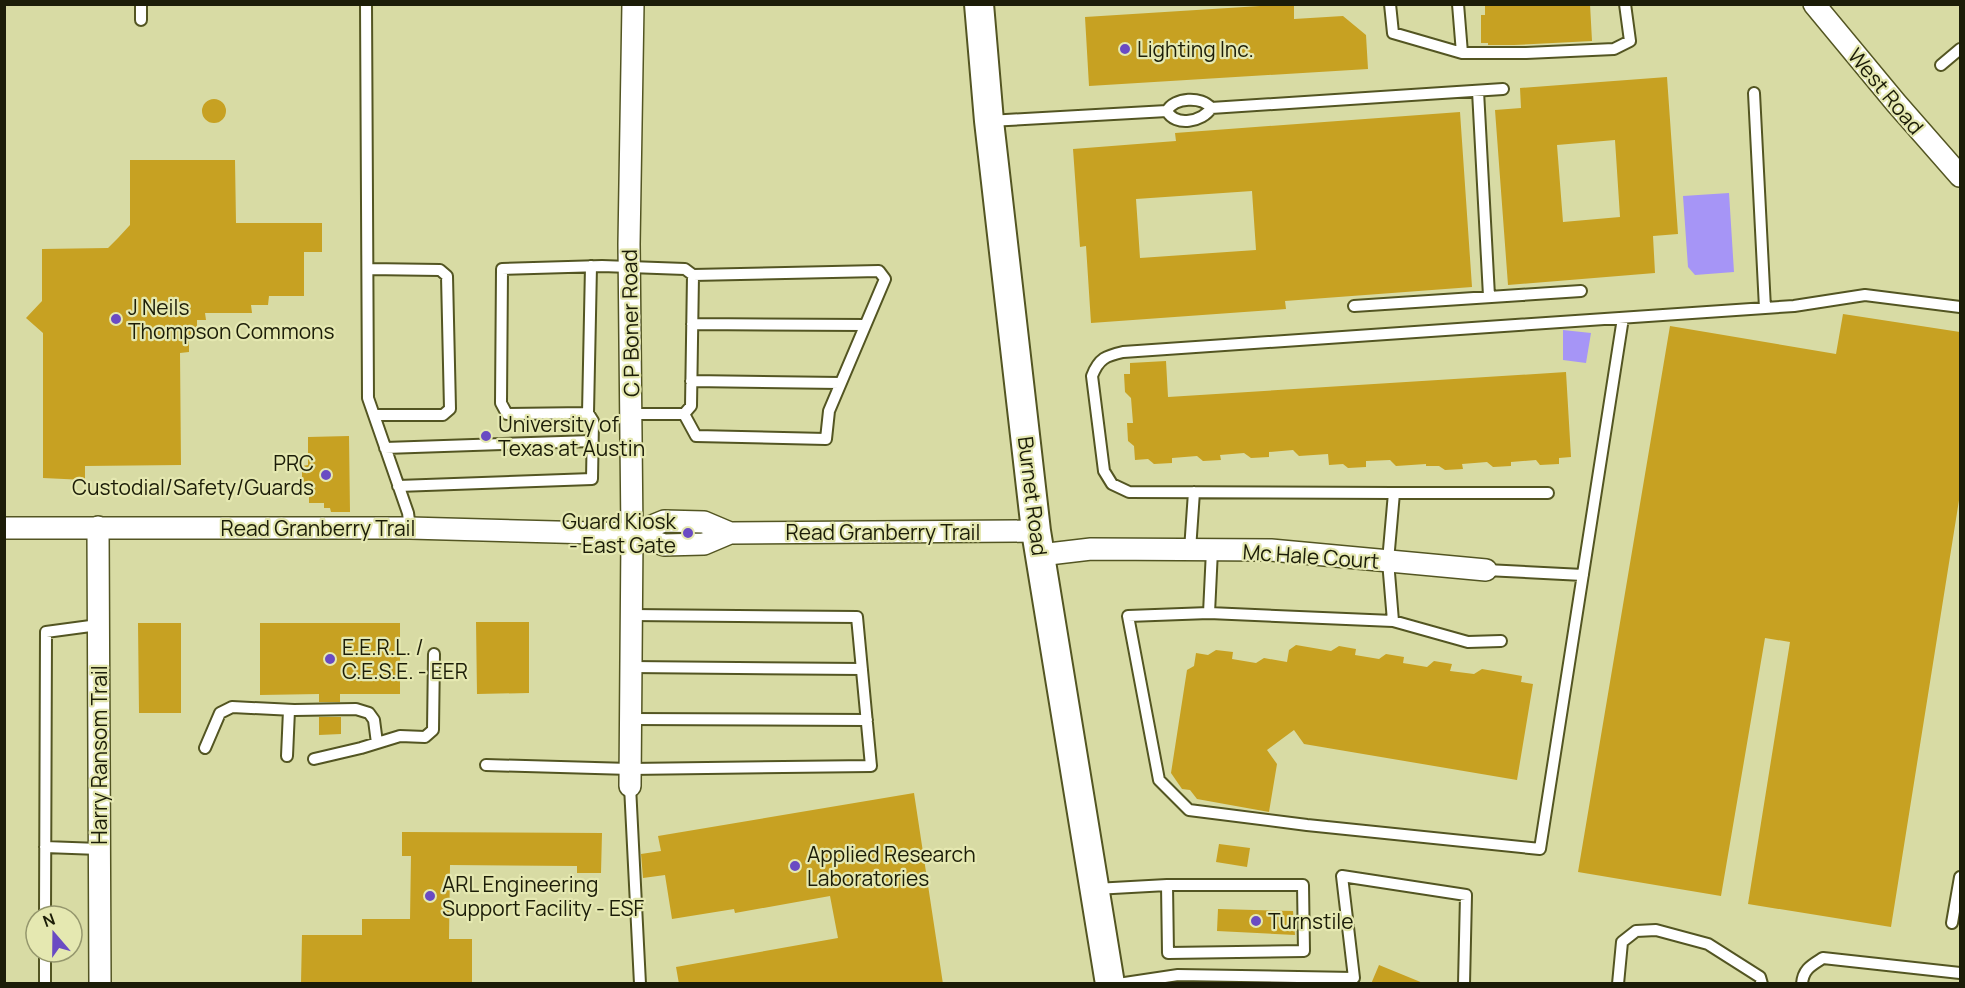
<svg xmlns="http://www.w3.org/2000/svg" width="1965" height="988" font-family="Manrope,sans-serif">
  <style>
    .water { fill: #a695f6 }
    .building { fill: #c7a122; fill-rule: evenodd }
    .lines { fill: none; stroke-linecap: round; stroke-linejoin: round }
    .lane-casing { stroke: #535522; stroke-width: 14 }
    .street-casing { stroke: #535522; stroke-width: 24 }
    .secondary-casing { stroke: #535522; stroke-width: 32 }
    .lane { stroke: #fff; stroke-width: 10 }
    .street { stroke: #fff; stroke-width: 21 }
    .secondary { stroke: #fff; stroke-width: 28 }
    .poi-dot { fill: #6a4bc3; stroke: #e5e8b1; stroke-width: 2 }
    .labels { text-anchor: middle; dominant-baseline: central; stroke-width: 4.5; stroke-linejoin: round; paint-order: stroke }
    .poi-label { font-size: 21px; fill: #1c1d08; stroke: #e5e8b1; text-anchor: start }
    .street-label { font-size: 21px; fill: #1c1d08; stroke: #e5e8b1 }
  </style>
  <rect width="100%" height="100%" fill="#d8dba4"/>
  <!-- water -->
  <path class="water" d="M1729,193L1734,272L1695,275L1688,267L1683,196Z
    M1563,330L1591,333L1586,363L1563,360Z"/>
  <!-- building -->
  <path class="building" d="M1292,4H1294V19L1343,16L1366,35L1368,69L1089,86L1085,17Z
    M1485,4H1590L1592,41L1514,45H1488V43H1481V15H1485Z
    M1667,77L1678,234L1653,236L1655,273L1508,285L1495,110L1521,108L1520,88ZM1615,140L1620,217L1563,222L1557,145Z
    M202 111a12 12 0 1 1 24 0a12 12 0 1 1-24 0Z
    M1460,112L1472,287L1285,301L1286,309L1091,323L1086,246L1080,247L1073,149L1176,141L1175,133ZM1252,191L1256,250L1140,258L1136,199Z
    M130,160H235L236,223H322V252H304V296H269L268,305H251L252,313H205L206,320H197V337H189V352L180,353L181,465L85,466V480L43,478V333L26,318L42,301V249L108,248L118,238L130,225Z
    M1843,314L1960,332V494L1891,927L1748,904L1790,642L1765,638L1721,896L1578,872L1670,326L1836,354Z
    M1166,361L1168,397L1566,372L1571,457L1559,458V464L1540,465L1536,460L1511,462V466L1493,467L1487,462L1462,464L1463,469L1445,470L1439,466H1426V464L1396,466L1390,460L1366,461V467L1348,468L1343,464L1329,465L1328,454L1299,456L1293,450L1269,452V457L1251,458L1244,453L1220,455L1221,460L1203,461L1197,456L1172,458V463L1154,464L1148,459L1135,460L1134,446L1128,441L1127,423H1133L1131,398L1125,392L1124,374H1130V363Z
    M349,436L350,512H331L330,508H324V503H309V485H302V466L308,465V437Z
    M476,622H529V693L477,694Z
    M138,623H181V713H139Z
    M260,623H400V694H340V702H319V694L260,695Z
    M1296,645L1331,651L1339,646L1356,649L1355,655L1379,659L1386,654L1404,657L1403,663L1427,667L1434,661L1452,664L1450,671L1474,674L1482,669L1522,676L1521,682L1533,684L1517,780L1304,744L1294,730L1267,750L1277,764L1269,812L1197,799L1190,790L1182,789L1171,773L1187,670L1194,666L1196,653L1208,655L1216,650L1233,652L1232,659L1256,663L1264,658L1287,662L1289,650Z
    M319,717H341V734L319,735Z
    M914,793L943,984H679L676,967L838,938L830,896L735,913L734,909L672,919L665,875L643,878L641,854L661,851L658,836Z
    M402,832L602,833L601,873H577V866L450,865L449,939H472V984L301,983L302,935H362V919H410L411,856H402Z
    M1219,844L1250,848L1247,867L1216,862Z
    M1218,909L1293,911L1295,935L1217,931Z
    M1379,965L1423,983V984H1371Z"/>
  <g class="lines">
    <!-- lane casing -->
    <g class="lane-casing">
      <path id="lane" d="M141,4V20
        M366,4L368,398L408,513L410,528
        M1390,4L1393,33L1462,53H1526L1614,49L1630,41L1625,4
        M1458,4L1462,53
        M1941,65L1960,49
        M1478,91L1489,296
        M1754,93L1765,308
        M1211,108L1503,89
        M989,121L1167,111C1174,97 1202,96 1211,108C1203,122 1175,127 1167,111
        M368,269L440,270L447,276L450,409L443,415H374
        M1354,306L1581,291
        M692,324L865,325
        M691,381L840,383
        M588,413L591,266
        M684,414L696,436L826,439L829,411L885,279L879,271L693,275
        M385,448L592,441
        M398,486L592,479L593,421L588,413L507,414L501,403L502,269L602,266L685,269L693,275L691,406L684,414H631
        M1394,493H1548
        M1190,550L1194,492
        M1212,550L1209,613L1128,616L1159,780L1189,810L1307,825L1540,849L1623,318
        M1486,570L1583,575
        M1209,613L1393,621L1388,561L1394,493L1129,492L1112,484L1104,471L1092,376C1099,358 1106,356 1123,352L1794,306L1865,295L1960,307
        M1393,621L1468,642L1501,641
        M631,667L862,669
        M630,719L867,720
        M205,748L220,713L232,707L294,710L356,709L369,713L374,720L377,743
        M287,756L289,710
        M314,759L361,748L400,736L425,737L433,730L434,654
        M486,765L630,769L871,766L857,617L632,615
        M630,786L640,984
        M45,847L99,849
        M1095,889L1167,885H1303L1304,951L1168,953L1167,885
        M45,916L46,632L98,625
        M1952,923L1960,877
        M45,984V952
        M1118,984L1178,975L1354,978L1342,876L1466,895L1464,984
        M1618,984L1622,942L1636,931L1656,930L1708,944L1760,977L1762,984
        M1802,984C1803,969 1812,965 1823,958L1960,973"/>
    </g>
    <!-- street casing -->
    <g class="street-casing">
      <path id="street" d="M1814,4L1896,103L1960,176
        M98,527L100,984
        M4,528H410L632,534L664,545L704,544L730,533L1036,531
        M632,534L664,521L704,522L730,533
        M1040,555L1091,549L1271,550L1486,570
        M630,786L632,534L629,244L633,4"/>
    </g>
    <!-- secondary casing -->
    <g class="secondary-casing">
      <path id="secondary" d="M979,4L989,121L1036,531L1110,984"/>
    </g>
    <!-- lane -->
    <use href="#lane" class="lane"/>
    <!-- street -->
    <use href="#street" class="street"/>
    <!-- secondary -->
    <use href="#secondary" class="secondary"/>
  </g>
  <!-- markers -->
  <g class="poi-dot">
    <circle cx="1125" cy="49" r="6"/>
    <circle cx="116" cy="319" r="6"/>
    <circle cx="486" cy="436" r="6"/>
    <circle cx="326" cy="475" r="6"/>
    <circle cx="688" cy="533" r="6"/>
    <circle cx="330" cy="659" r="6"/>
    <circle cx="795" cy="866" r="6"/>
    <circle cx="430" cy="896" r="6"/>
    <circle cx="1256" cy="921" r="6"/>
  </g>
  <g class="labels">
    <!-- poi labels -->
    <g class="poi-label">
      <text x="1137" y="49">Lighting Inc.</text>
      <text x="128" y="307">J Neils<tspan x="128" dy="24">Thompson Commons</tspan></text>
      <text x="498" y="424">University of<tspan x="498" dy="24">Texas at Austin</tspan></text>
      <text x="314" y="463" text-anchor="end">PRC<tspan x="314" dy="24">Custodial/Safety/Guards</tspan></text>
      <text x="676" y="521" text-anchor="end">Guard Kiosk<tspan x="676" dy="24">- East Gate</tspan></text>
      <text x="342" y="647">E.E.R.L. /<tspan x="342" dy="24">C.E.S.E. - EER</tspan></text>
      <text x="807" y="854">Applied Research<tspan x="807" dy="24">Laboratories</tspan></text>
      <text x="442" y="884">ARL Engineering<tspan x="442" dy="24">Support Facility - ESF</tspan></text>
      <text x="1268" y="921">Turnstile</text>
    </g>
    <!-- street labels -->
    <g class="street-label">
      <text transform="translate(1886 91) rotate(50)">West Road</text>
      <text transform="translate(630 323) rotate(-91)">C P Boner Road</text>
      <text transform="translate(1033 496) rotate(83)">Burnet Road</text>
      <text x="318" y="528">Read Granberry Trail</text>
      <text x="883" y="532">Read Granberry Trail</text>
      <text transform="translate(1311 556) rotate(4)">Mc Hale Court</text>
      <text transform="translate(99 755) rotate(-90)">Harry Ransom Trail</text>
    </g>
  </g>
  <!-- border -->
  <rect width="1965" height="988" fill="none" stroke="#1c1d08" stroke-width="12"/>
  <!-- north arrow -->
  <g transform="translate(54 934) rotate(340)"><circle r="28" fill="#e5e8b1" stroke="#95976d" stroke-width="1.5"/>
  <path d="M0-4.5L10 22L0 15L-10 22Z" fill="#6a4bc3"/>
  <text y="-9" font-size="16" font-weight="bold" text-anchor="middle" fill="#1c1d08">N</text>
  </g>
</svg>
